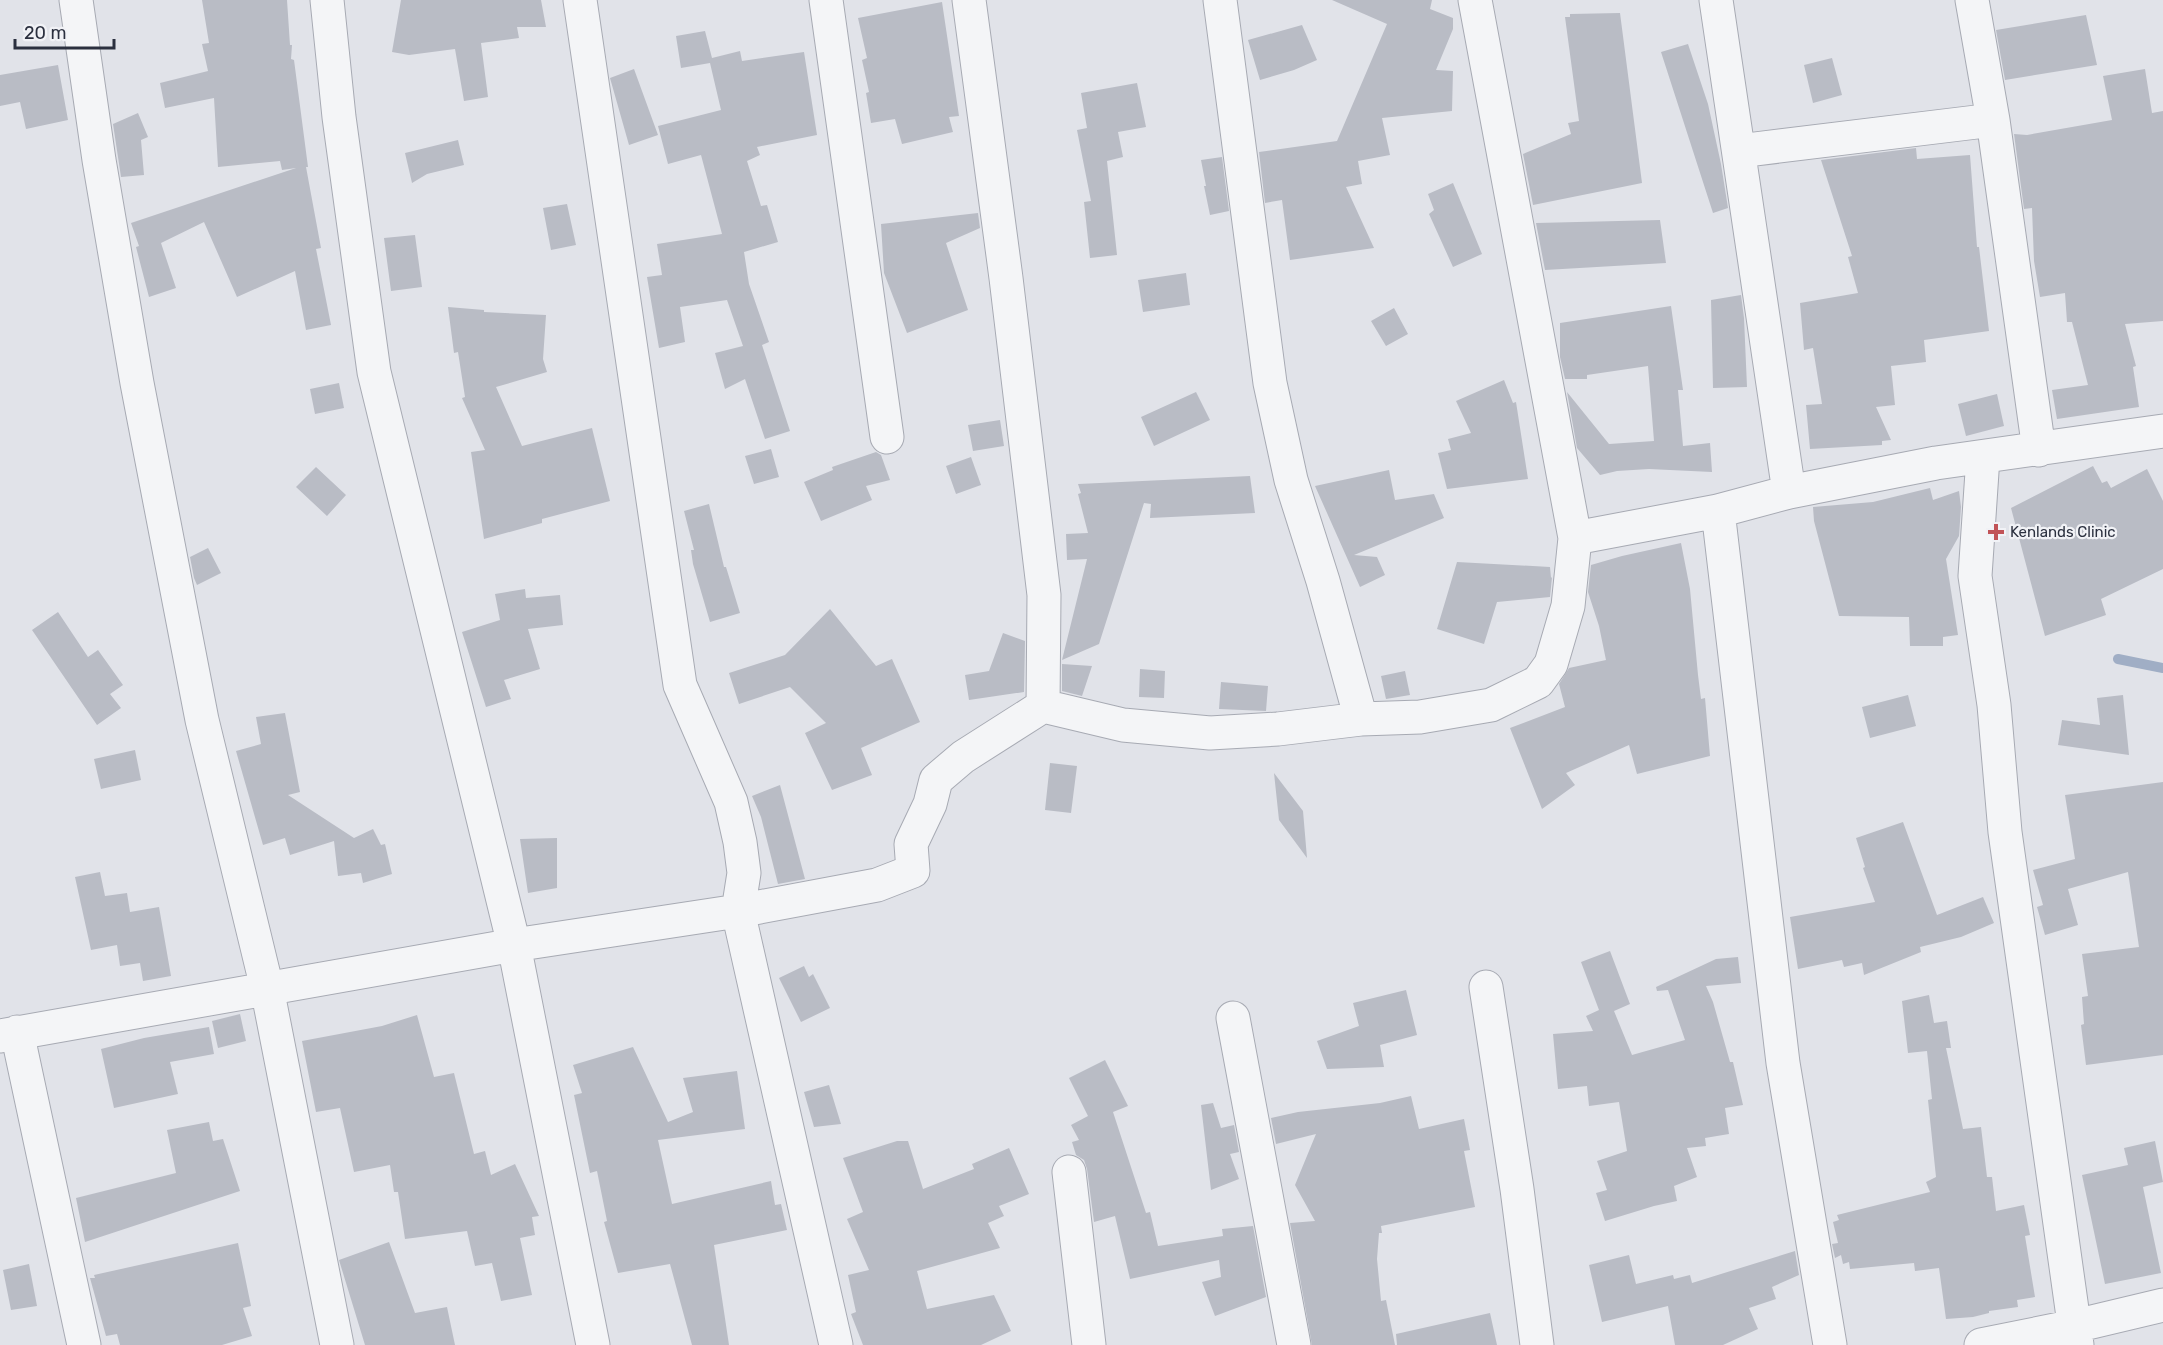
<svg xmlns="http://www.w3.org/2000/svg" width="2163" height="1345" font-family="Rubik,sans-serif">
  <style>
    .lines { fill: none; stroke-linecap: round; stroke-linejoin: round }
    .stream { stroke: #a0aec5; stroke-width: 10 }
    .building { fill: #b9bcc5 }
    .minor-casing { stroke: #a7aab3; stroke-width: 35 }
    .minor { stroke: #f4f5f7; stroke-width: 33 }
    .poi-dot { fill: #c15357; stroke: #f1f2f6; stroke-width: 2 }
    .labels { text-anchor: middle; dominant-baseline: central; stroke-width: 4.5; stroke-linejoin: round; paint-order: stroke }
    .poi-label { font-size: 15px; fill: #2b303f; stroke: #f1f2f6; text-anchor: start }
  </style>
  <rect width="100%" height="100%" fill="#e1e3e9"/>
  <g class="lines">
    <!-- stream -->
    <path class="stream" d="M2118,659L2163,668"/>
  </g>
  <!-- building -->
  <path class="building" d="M202,0H287L290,45H292L291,59L294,60L308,167H306L321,248L316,249L331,325L306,330L295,271L237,297L204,222L161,243L176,288L149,297L136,247L139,246L131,223L296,168L282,170L280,161L218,167L214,98L165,108L160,83L208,71L202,44L209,43Z
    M401,0H541L546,27H517L519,38L481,43L488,97L464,101L455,49L409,55L392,52Z
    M1332,0H1432L1430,9L1453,18V29L1436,70L1453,71L1452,111L1382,118L1390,155L1358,161L1362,184L1346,187L1374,248L1290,260L1282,200L1265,203L1259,152L1337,141L1387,24Z
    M942,2L959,116L949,117L953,132L902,144L895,119L871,123L866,93L869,92L862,60L867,58L858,18Z
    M1620,13L1642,183L1533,205L1523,154L1571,134L1568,123L1579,121L1565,17H1570V14Z
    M2086,15L2097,65L2005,80L1996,30Z
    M1302,25L1317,60L1294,70L1260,80L1248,40Z
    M705,31L712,58L740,51L742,61L804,52L817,135L757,147L760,155L747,161L761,206L767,205L778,242L744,252L749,284L769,342L762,345L790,431L765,439L745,379L725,389L715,353L743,346L727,300L680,307L685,342L659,348L647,277L662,275L657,244L722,234L701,155L668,164L658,126L721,110L710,63L681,68L676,36Z
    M1688,44L1708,104L1721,164L1728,208L1713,213L1661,52Z
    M1832,58L1842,95L1813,103L1804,65Z
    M58,65L68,120L26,129L20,102L0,106V75Z
    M634,69L658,135L629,145L610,78Z
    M2145,69L2152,113L2163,111V321L2125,324L2136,366L2133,367L2139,407L2057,419L2052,390L2088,385L2072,322H2067L2065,293L2040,297L2034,261L2032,208L2024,209L2014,134L2027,135L2112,120L2103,76Z
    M1137,83L1146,127L1118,132L1123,157L1107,161L1117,255L1090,258L1084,202L1091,201L1077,130L1087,128L1081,93Z
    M138,113L148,137L141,140L144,175L121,177L113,124Z
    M458,140L464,165L427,174L412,183L405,153Z
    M1916,148L1917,159L1970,155L1977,247H1979L1989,331L1924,340L1926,362L1891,366L1895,405L1876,407L1891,440L1882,441V445L1810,449L1806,405L1822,404L1813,348L1804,350L1800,303L1858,293L1848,257L1852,256L1821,160Z
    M1222,157L1229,211L1210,215L1204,186H1206L1201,160Z
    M1453,183L1482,254L1453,267L1429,214L1434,210L1428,194Z
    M567,204L576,245L551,250L543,208Z
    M978,213L980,228L946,243L968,310L907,333L884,273L881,224Z
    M1660,220L1666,263L1545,270L1536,223Z
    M415,235L422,287L391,291L384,238Z
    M1186,273L1190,305L1143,312L1138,280Z
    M1741,295L1744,318L1747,387L1713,388L1711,300Z
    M1671,306L1683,390H1678L1683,446L1710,443L1712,472L1649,469L1617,471L1600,475L1577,448L1567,392L1609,444L1654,441L1648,366L1587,375V379H1565L1560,357V323Z
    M448,307L484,310V312L546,315L543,359L547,372L496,387L522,446L592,428L610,501L542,519V523L484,539L471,452L485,450L462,398L465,397L458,352L454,353Z
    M1394,308L1408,334L1386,346L1371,321Z
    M1504,380L1513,403L1516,402L1528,479L1447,489L1438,453L1451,450L1448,439L1471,433L1456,401Z
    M339,383L344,408L315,414L310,389Z
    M1196,392L1210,420L1154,446L1141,417Z
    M1997,394L2004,426L1966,436L1958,404Z
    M1000,420L1004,446L973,451L968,425Z
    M771,449L779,477L754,484L745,456Z
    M876,452L881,455L890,480L866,486L872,500L821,521L804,482L833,470L832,467Z
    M971,457L981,485L956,494L946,466Z
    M2093,466L2102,483L2107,481L2111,488L2147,469L2163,501V569L2101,599L2106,615L2045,636L2011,508Z
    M316,467L346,495L327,516L296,487Z
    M1389,470L1395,500L1434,494L1444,518L1354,555L1377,557L1385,575L1360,587L1315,486Z
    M1250,476L1255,513L1150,518L1151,504L1144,503L1099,644L1062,660L1087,559L1067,560L1066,534L1088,533L1078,494L1081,493L1078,484Z
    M1930,488L1933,500L1959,491L1961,507L1959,536L1946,559L1958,635L1943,637V646H1910L1909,617L1839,616L1814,521L1813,507L1873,502Z
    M709,504L724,567H726L740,613L710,622L693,564L691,550H694L684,511Z
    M1681,543L1690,589L1698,675L1701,699L1705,698L1710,756L1637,774L1629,745L1566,773L1575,785L1542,809L1510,728L1565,707L1559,684L1569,668L1606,660L1599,626L1588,592L1591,565L1622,556Z
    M208,548L221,573L197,585L194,578L190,557Z
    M1457,562L1550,567L1551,578L1552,577L1550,597L1497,602L1484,644L1437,629Z
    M525,589L526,598L560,595L563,625L528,629L540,669L504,680L511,699L486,707L462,632L500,620L495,594Z
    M830,609L876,666L892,659L920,722L861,748L872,775L832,790L805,733L826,723L790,687L739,704L729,673L785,655Z
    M58,612L88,657L98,650L123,685L110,694L121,708L97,725L32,630Z
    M1003,633L1025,641L1024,692L969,700L965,675L989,671Z
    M1062,664L1092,666L1082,696L1062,691Z
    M1140,669L1165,671L1164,698L1139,697Z
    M1405,671L1410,695L1386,699L1381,676Z
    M1221,682L1268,686L1266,711L1219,709Z
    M1908,695L1916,726L1870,738L1862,707Z
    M2123,695L2129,755L2058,745L2062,720L2100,725L2097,698Z
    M285,713L300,792L288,795L354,838L373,829L381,845L385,844L392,874L363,883L361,873L338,876L334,841L290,855L285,838L263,845L236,751L261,744L256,717Z
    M135,750L141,780L101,789L94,759Z
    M1050,763L1077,766L1071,813L1045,810Z
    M1274,773L1303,811L1307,858L1279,820Z
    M2163,782V1055L2086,1065L2081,1025L2084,1024L2082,997L2088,996L2082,954L2139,947L2128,872L2068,889L2078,925L2045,935L2037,907L2043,905L2033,870L2075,859L2065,795Z
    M780,785L805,879L778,884L761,817L752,796Z
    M1903,822L1937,915L1983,897L1994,923L1961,937L1920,947L1921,952L1864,975L1862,963L1844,967L1842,960L1798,969L1790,917L1875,902L1863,868L1865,867L1856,838Z
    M557,838V888L528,893L520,839Z
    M100,872L105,896L127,893L130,912L159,907L171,976L143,981L140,963L120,966L117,945L91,950L75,877Z
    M1610,951L1630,1004L1614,1011L1632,1055L1685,1040L1668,990L1657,991L1656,987L1716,959L1738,957L1741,983L1706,986L1713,1002L1730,1062H1733L1743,1105L1725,1108L1729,1134L1705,1138L1706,1146L1687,1148L1697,1177L1674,1186L1677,1201L1654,1206L1605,1221L1596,1193L1607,1190L1597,1161L1627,1151L1619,1102L1589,1106L1587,1086L1558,1089L1553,1034L1593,1031L1586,1016L1599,1010L1581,962Z
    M804,966L809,977L813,974L830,1008L801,1022L779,978Z
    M1406,990L1417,1035L1380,1045L1384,1067L1327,1069L1317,1041L1359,1026L1353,1003Z
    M1929,995L1934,1023L1947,1021L1951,1048H1946L1963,1129L1981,1127L1987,1177H1992L1996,1211L2024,1205L2030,1235L2025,1236L2035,1297L2017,1300L2018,1307L1989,1311V1313L1973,1317L1946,1319L1939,1268L1915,1271L1914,1263L1850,1269L1849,1262L1843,1264L1841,1255L1835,1258L1832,1244L1838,1243L1833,1222L1839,1220L1837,1215L1930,1192L1926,1182L1936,1177L1928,1100L1932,1099L1927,1051L1908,1053L1902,1001Z
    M240,1014L246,1041L218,1048L212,1021Z
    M417,1015L434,1077L454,1073L474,1154L485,1151L491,1175L515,1164L539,1216L532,1217L535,1235L520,1238L532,1295L501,1301L492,1263L475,1266L467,1231L405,1239L398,1192H394L390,1165L354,1172L340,1108L316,1112L302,1041L382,1026Z
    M209,1027L214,1054L170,1062L178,1094L114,1108L101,1049L144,1038Z
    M633,1047L668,1122L693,1112L683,1078L737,1071L745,1129L658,1140L672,1204L771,1181L775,1205L781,1204L787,1230L714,1245L729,1345H692L670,1264L618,1273L604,1222L607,1221L597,1171L590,1173L574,1095L582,1093L573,1065Z
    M1105,1060L1128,1106L1113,1112L1146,1213L1150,1212L1158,1246L1223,1236L1222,1229L1253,1226L1266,1297L1215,1316L1202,1282L1221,1277L1219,1260L1130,1279L1115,1216L1094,1222L1087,1169L1084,1160L1076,1155L1072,1142L1079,1140L1071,1125L1088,1116L1069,1078Z
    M829,1085L841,1124L814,1127L804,1092Z
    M1411,1096L1419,1129L1464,1119L1470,1150L1464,1151L1475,1207L1381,1226L1382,1233H1379L1377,1259L1381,1301L1386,1300L1395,1345H1312L1290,1223L1315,1221L1295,1185L1316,1134L1276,1144L1271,1118L1298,1112L1380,1103Z
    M1213,1103L1221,1128L1234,1125L1239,1152L1230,1154L1239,1179L1211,1190L1201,1105Z
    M209,1122L213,1141L223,1139L240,1191L85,1242L76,1198L176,1173L167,1130Z
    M897,1141H908L923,1189L974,1169L972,1164L1009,1148L1029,1194L999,1206L1004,1216L988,1223L1000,1248L917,1271L927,1309L994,1295L1011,1331L981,1345H863L851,1314L856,1312L848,1275L869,1270L847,1219L863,1212L843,1158Z
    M2155,1141L2163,1182L2143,1187L2161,1273L2105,1284L2082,1175L2128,1165L2124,1148Z
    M389,1242L415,1313L447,1307L455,1345H365L339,1260Z
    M238,1243L251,1306L243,1308L252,1336L222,1345H120L117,1334L106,1336L90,1278H95L94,1275Z
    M1795,1251L1799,1275L1772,1287L1776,1299L1749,1308L1758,1329L1723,1345H1675L1668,1306L1602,1322L1589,1265L1629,1255L1636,1284L1673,1275L1674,1279L1690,1275L1692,1283Z
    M29,1264L37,1306L11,1310L3,1270Z
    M1490,1313L1497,1345H1397L1396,1334Z"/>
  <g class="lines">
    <!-- minor casing -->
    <g class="minor-casing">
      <path id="minor" d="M76,0L99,160L137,383L202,720L267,988L337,1345
        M327,0L339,117L374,372L514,945L593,1345
        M580,0L680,685L731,802L740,842L744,873L738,911L836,1345
        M826,0L887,437
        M969,0L1006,278L1044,595L1043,706
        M1220,0L1270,383L1291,480L1323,581L1361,719
        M1716,0L1789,492
        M1972,0L1993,120L2039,450
        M1739,151L1993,120
        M1983,457L1975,576L1994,705L2005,832L2077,1345
        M1718,511L1783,1063L1830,1345
        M1575,538L1718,511L1789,492L1936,463L2163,431
        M1486,987L1517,1189L1537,1345
        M1233,1018L1294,1345
        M17,1032L84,1345
        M0,1036L514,945L738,911L877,885L913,871L911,844L930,804L936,780L963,757L1043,706L1123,725L1210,733L1278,729L1361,719L1420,717L1491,705L1538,682L1551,664L1568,606L1575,538L1475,0
        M1069,1172L1089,1345
        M1981,1345L2075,1326L2163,1305"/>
    </g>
    <!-- minor -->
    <use href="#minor" class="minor"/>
  </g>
  <!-- markers -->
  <path class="poi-dot" d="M1993 523h6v6h6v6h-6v6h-6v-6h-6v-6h6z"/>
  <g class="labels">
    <!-- poi labels -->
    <g class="poi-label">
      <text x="2010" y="532">Kenlands Clinic</text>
    </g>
  </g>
  <!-- scale -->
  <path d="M15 39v9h99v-9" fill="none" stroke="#2b303f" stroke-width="3"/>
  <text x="24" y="39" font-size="18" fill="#2b303f" stroke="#f1f2f6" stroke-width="4.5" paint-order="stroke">20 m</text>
</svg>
